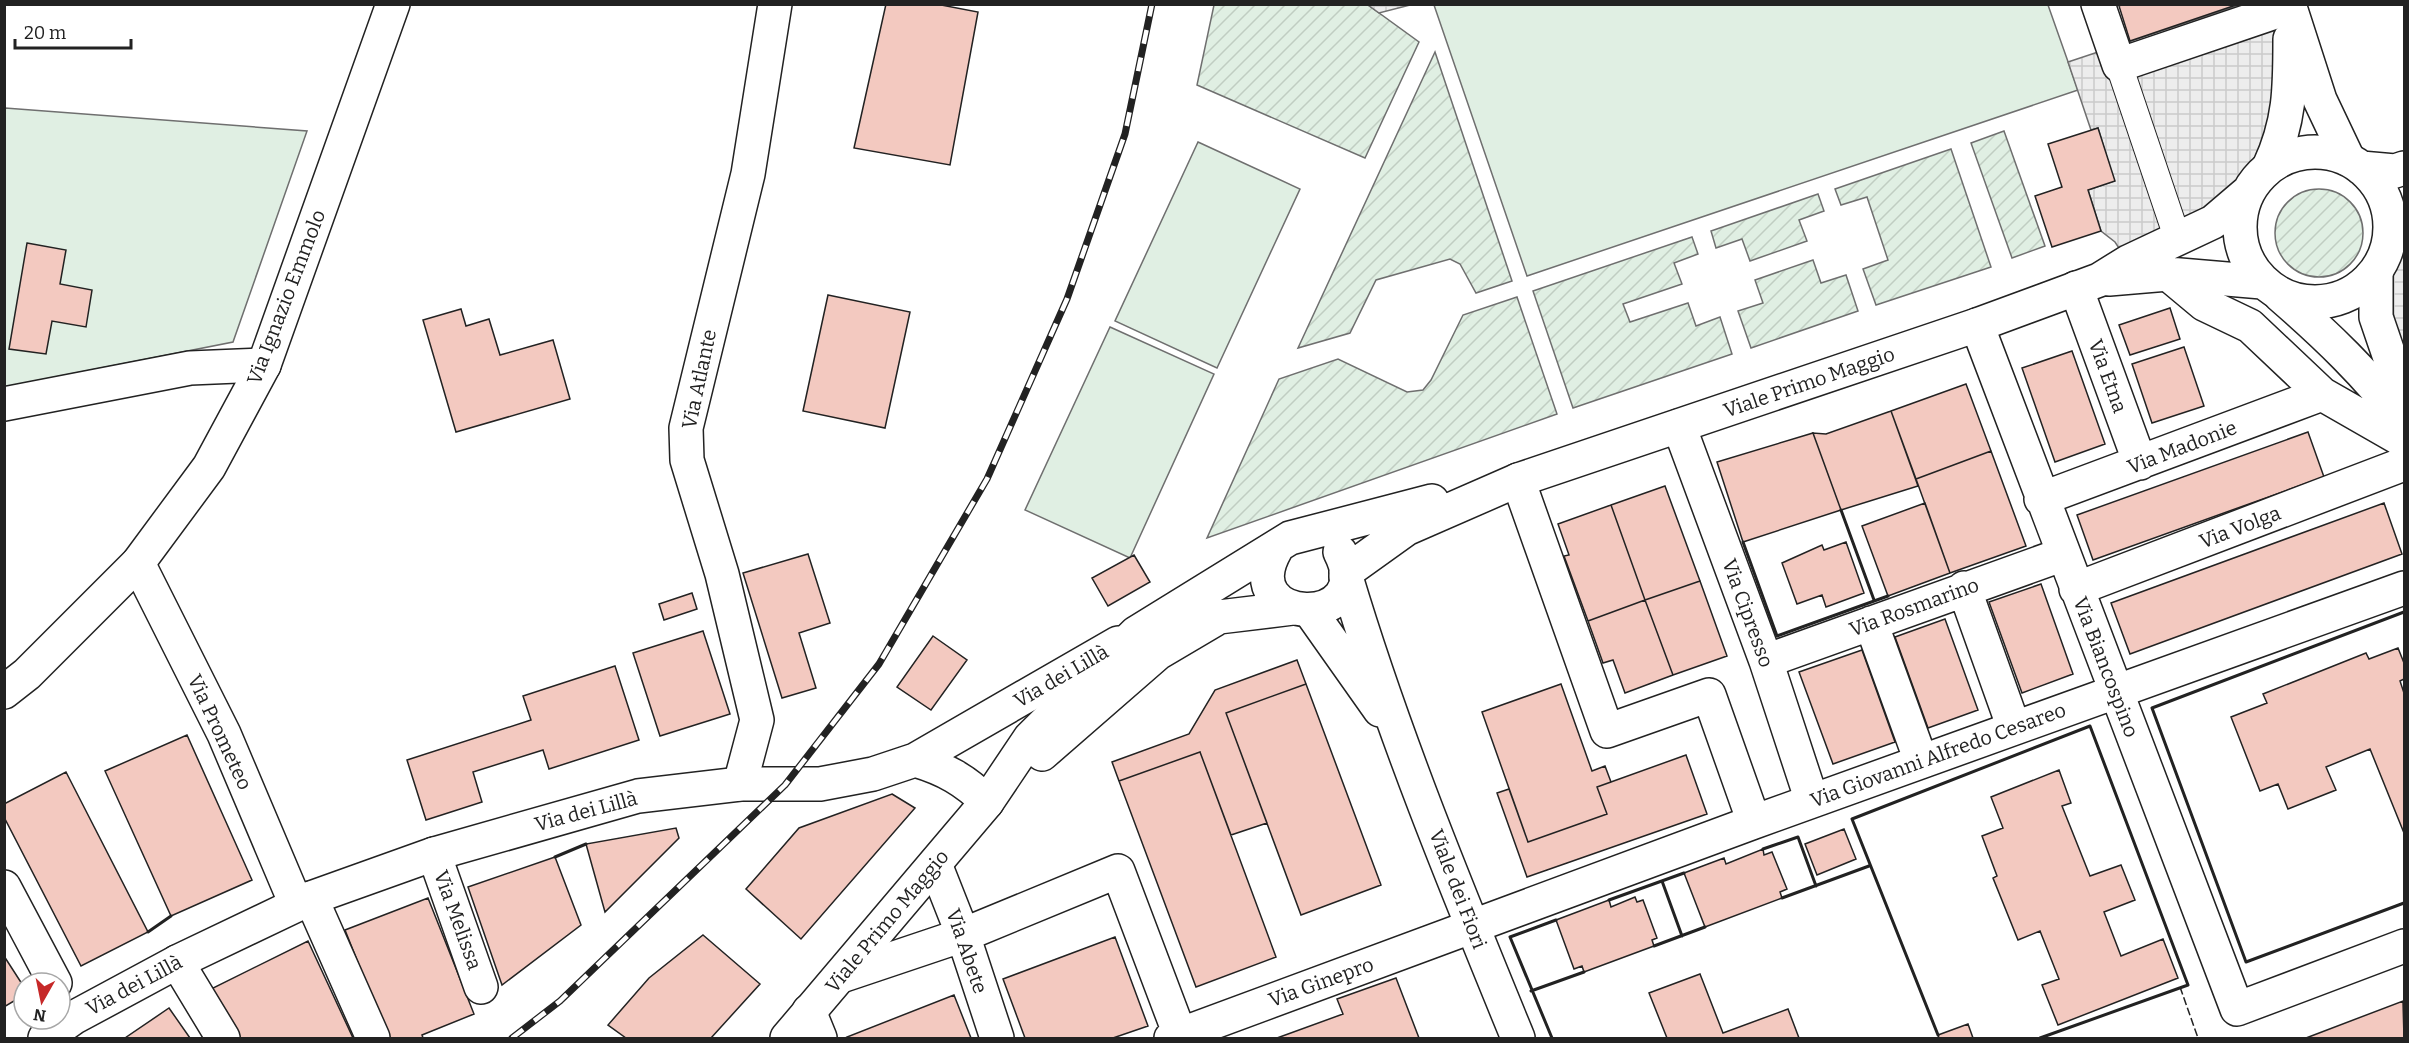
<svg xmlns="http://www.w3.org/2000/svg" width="2409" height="1043" font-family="Bitter,serif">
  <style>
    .garden { fill: url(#garden-furrows); stroke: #6f6f6f; stroke-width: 1.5 }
    .pitch { fill: #e0efe3; stroke: #6f6f6f; stroke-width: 1.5 }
    .plaza { fill: url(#plaza-grid); stroke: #6f6f6f; stroke-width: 1.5 }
    .building { fill: #f3c9c0; stroke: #222; stroke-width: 1.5 }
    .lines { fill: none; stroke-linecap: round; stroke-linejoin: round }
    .pedestrian-casing { stroke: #222; stroke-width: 28 }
    .minor-casing { stroke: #222; stroke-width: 36 }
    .tertiary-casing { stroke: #222; stroke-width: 36 }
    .secondary-casing { stroke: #222; stroke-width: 36 }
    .pedestrian { stroke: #fff; stroke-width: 26 }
    .minor { stroke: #fff; stroke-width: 33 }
    .tertiary { stroke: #fff; stroke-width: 33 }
    .secondary { stroke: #fff; stroke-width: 33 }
    .rail-casing { stroke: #222; stroke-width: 7 }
    .rail { stroke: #fff; stroke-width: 4.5; stroke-dasharray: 14; stroke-linecap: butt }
    .fence { stroke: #222; stroke-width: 1.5; stroke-dasharray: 8 3; stroke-linecap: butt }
    .wall { stroke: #222; stroke-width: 3 }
    .labels { text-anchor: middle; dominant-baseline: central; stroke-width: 4.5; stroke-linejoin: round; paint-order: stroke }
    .street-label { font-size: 20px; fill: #222; stroke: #fff }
  </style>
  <defs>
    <pattern id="garden-furrows" width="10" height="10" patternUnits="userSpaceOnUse" patternTransform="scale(1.5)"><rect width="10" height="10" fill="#e0efe3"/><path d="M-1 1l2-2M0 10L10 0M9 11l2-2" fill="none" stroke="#c0cdc2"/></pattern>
    <pattern id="plaza-grid" width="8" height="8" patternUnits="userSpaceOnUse" patternTransform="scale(1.5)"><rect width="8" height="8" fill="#ededed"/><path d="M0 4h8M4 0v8" fill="none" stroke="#cbcbcb"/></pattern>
  </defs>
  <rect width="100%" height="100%" fill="#fff"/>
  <!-- garden -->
  <path class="garden" d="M1214,5H1368L1419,42L1365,158L1197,85Z
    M1435,52L1512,281L1476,293L1460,264L1450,259L1376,280L1350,333L1298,348Z
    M2004,131L2045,246L2012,258L1971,143Z
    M1951,149L1991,267L1876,305L1863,269L1888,260L1867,197L1841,205L1835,189Z
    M2275 233a44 44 0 1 1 88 0a44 44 0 1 1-88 0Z
    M1818,194L1824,211L1799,220L1807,241L1750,261L1742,239L1716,248L1711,231Z
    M1692,237L1698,254L1674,263L1682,284L1623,304L1630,322L1688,303L1696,326L1720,317L1732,354L1573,408L1533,291Z
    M1813,260L1821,283L1846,275L1858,311L1751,348L1738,311L1763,303L1755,280Z
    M1517,297L1557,414L1207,538L1279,379L1338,359L1407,392L1423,390L1431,380L1463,315Z"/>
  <!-- pitch -->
  <path class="pitch" d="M1434,5H2048L2078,90L1527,276Z
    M5,108L307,131L233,342L5,387Z
    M1198,142L1300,189L1217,368L1115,321Z
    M1110,327L1214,374L1130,558L1025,510Z"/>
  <!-- plaza -->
  <path class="plaza" d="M1368,5H1410L1379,13Z
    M2239,5H2289L2269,167L2256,179L2247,193L2128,262L2115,242L2101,231L2088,190L2114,181L2098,128L2091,130L2068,62Z
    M2404,225V399L2376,272L2390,238Z"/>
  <!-- building -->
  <path class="building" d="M886,4H936L978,12L950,165L854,148Z
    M2123,4H2239L2130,41L2119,6Z
    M2098,128L2115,181L2088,190L2101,231L2052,247L2035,196L2062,187L2048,144Z
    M27,243L66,250L60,284L92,290L86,327L52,321L46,354L9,349Z
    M828,295L910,312L885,428L803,411Z
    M2170,308L2180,339L2130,355L2119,325Z
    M461,309L466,326L489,319L500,355L553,340L570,399L456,432L423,320Z
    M2184,347L2204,406L2152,423L2132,364Z
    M2072,351L2105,444L2055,462L2022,368Z
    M1966,384L1991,451L1916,479L1891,411Z
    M1891,411L1918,486L1841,510L1813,433L1826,434Z
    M2308,432L2324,477L2093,560L2077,515Z
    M1813,433L1841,510L1743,542L1717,462Z
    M1991,451L2026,546L1950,573L1916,479Z
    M1665,486L1700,581L1645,600L1611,505Z
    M1925,503L1950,573L1888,596L1862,526Z
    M2384,503L2402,554L2130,654L2111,603Z
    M1611,505L1645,600L1588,621L1564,556L1569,555L1558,524Z
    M1846,542L1864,593L1826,607L1822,595L1797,604L1782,563L1822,545L1824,550Z
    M808,554L830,623L799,633L816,688L782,698L743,573Z
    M1134,555L1150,582L1108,606L1092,578Z
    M1700,581L1727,656L1673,675L1645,600Z
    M2041,584L2073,674L2022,693L1989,602Z
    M692,593L697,609L664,620L659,604Z
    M1645,600L1673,675L1625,693L1613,660L1603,663L1588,621Z
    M1945,619L1978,710L1928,728L1895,637Z
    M703,631L730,714L660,736L633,653Z
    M933,636L967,660L931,710L897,687Z
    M2398,648L2404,663V679L2400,681L2404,693V833L2370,749L2326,767L2336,790L2288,809L2278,784L2260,791L2231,717L2267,703L2263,694L2366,653L2369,659Z
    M1862,650L1895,742L1833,764L1799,672Z
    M1297,660L1306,684L1226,713L1267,823L1231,835L1200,752L1119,781L1112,762L1189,734L1215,690Z
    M615,666L639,740L549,769L543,750L473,772L482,802L426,820L407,760L531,720L523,696Z
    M1306,684L1381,885L1301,915L1226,713Z
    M1561,684L1592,771L1605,766L1611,782L1597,787L1607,814L1528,842L1482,712Z
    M187,735L252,880L171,916L105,771Z
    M1200,752L1276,957L1196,987L1119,781Z
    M1686,755L1707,814L1527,877L1497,793L1509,789L1528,842L1607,814L1597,787Z
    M2059,770L2071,803L2062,806L2090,876L2121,865L2135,900L2104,912L2121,956L2163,939L2178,978L2058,1025L2042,985L2059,979L2040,931L2018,940L1993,878L1997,876L1982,836L2003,828L1991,797Z
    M66,772L148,932L81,966L4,817V804Z
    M892,794L915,808L801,939L746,889L799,828Z
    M676,828L679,838L605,912L586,844Z
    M1844,829L1856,859L1817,875L1805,844Z
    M1763,849L1764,855L1772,852L1787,889L1780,892L1782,898L1705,927L1684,873L1724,858L1726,864Z
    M555,857L581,925L502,985L468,887Z
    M1635,897L1637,902L1643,900L1657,938L1652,940L1654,946L1584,972L1582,966L1574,969L1556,920L1609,900L1611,907Z
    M428,898L474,1014L422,1035L423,1038H388L345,930Z
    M703,935L760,984L711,1038H626L608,1025L649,978Z
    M1115,937L1148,1026L1113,1038H1025L1003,979Z
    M308,941L353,1038H236L207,991Z
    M4,956L24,987V995L4,1007Z
    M1700,974L1723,1033L1788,1009L1799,1038H1667L1649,993Z
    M1396,978L1419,1038H1277L1343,1014L1337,999Z
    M954,995L971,1038H848L847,1037Z
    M2403,1001L2404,1038H2306Z
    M169,1008L190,1038H125Z
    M1968,1024L1973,1038H1939L1938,1035Z"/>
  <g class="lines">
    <!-- pedestrian casing -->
    <g class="pedestrian-casing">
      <path id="pedestrian" d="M2119,65L2178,240"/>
    </g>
    <!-- minor casing -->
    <g class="minor-casing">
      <path id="minor" d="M2098,4L2119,65L2290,7
        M2376,272V317L2404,399
        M2168,274L2204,304L2250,326L2322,394L2404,441
        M2076,288L2140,463
        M2280,295C2326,335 2368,375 2404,423
        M1977,325L2237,1009L2404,946
        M4,404L190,368L264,365
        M1679,426L1766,661L1812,801
        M1518,480L1607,731L1709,695L1754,822
        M2041,499L2322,394
        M138,563L224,734L296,904
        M1964,588L2014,728
        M2076,589L2404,464
        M1871,623L1921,761
        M1766,661L2064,554
        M740,784L757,720L722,574L687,460L686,428L748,174L775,4
        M434,854L481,987
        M935,864L963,935L997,1038
        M4,887L55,983
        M311,898L373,1038
        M177,962L223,1038
        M841,976L963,935L1118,871L1180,1035
        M809,1011L820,1038
        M1171,1038L1754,822L2404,588"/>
    </g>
    <!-- tertiary casing -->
    <g class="tertiary-casing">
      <path id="tertiary" d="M2289,4L2320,100L2348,159
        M2269,167C2290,122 2290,88 2290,39
        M1346,577C1393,734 1456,887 1518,1038
        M1310,611L1380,710
        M4,692L27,674L138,563L209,467L264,365L393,4
        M915,760C945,769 965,780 987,802
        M45,1038L73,1018L177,962L311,898L434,854L638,796L740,784H820L873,774L915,760L1118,643"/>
    </g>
    <!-- secondary casing -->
    <g class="secondary-casing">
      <path id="secondary" d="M2240 227a75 75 0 1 1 150 0a75 75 0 1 1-150 0Z
        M2361,168L2395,171L2404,168
        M2109,279L2168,274L2262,282
        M1276,549C1231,628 1380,630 1340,552
        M1346,572L1406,529L1518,480L1977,325L2099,280L2128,262L2213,222L2247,193
        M1042,754L1158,653L1219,617L1293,608
        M787,1038L987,802L1030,738L1136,633L1290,538L1432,501"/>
    </g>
    <!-- pedestrian -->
    <use href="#pedestrian" class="pedestrian"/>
    <!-- minor -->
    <use href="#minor" class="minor"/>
    <!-- tertiary -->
    <use href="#tertiary" class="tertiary"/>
    <!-- secondary -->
    <use href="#secondary" class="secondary"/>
    <!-- rail casing -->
    <g class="rail-casing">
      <path id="rail" d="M512,1038L560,1001L785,785L879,664L987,479L1067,299L1125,134L1152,4"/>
    </g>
    <!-- rail -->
    <use href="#rail" class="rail"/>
    <!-- fence -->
    <path class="fence" d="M2180,987L2198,1038"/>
    <!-- wall -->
    <path class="wall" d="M1841,510L1874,600
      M1743,542L1777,636L1888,596
      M2404,612L2152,708L2246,962L2404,903
      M1763,849L1798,837L1816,886
      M555,857L586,844
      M1662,881L1682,936
      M1782,898L1869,866
      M1609,900L1684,873
      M148,932L171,916
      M1654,946L1705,927
      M1531,991L1584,972
      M1938,1035L1852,819L2090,726L2188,985L2040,1038
      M1552,1038L1510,937L1556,920"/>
  </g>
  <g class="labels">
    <!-- street labels -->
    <g class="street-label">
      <text transform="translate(286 297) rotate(-69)">Via Ignazio Emmolo</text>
      <text transform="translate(2108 376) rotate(70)">Via Etna</text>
      <text transform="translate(699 379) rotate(-78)">Via Atlante</text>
      <text transform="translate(1809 382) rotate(-19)">Viale Primo Maggio</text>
      <text transform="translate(2182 447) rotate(-21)">Via Madonie</text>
      <text transform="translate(2240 527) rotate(-21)">Via Volga</text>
      <text transform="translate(1914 607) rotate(-20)">Via Rosmarino</text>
      <text transform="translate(1748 613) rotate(70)">Via Cipresso</text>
      <text transform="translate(2106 667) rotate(69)">Via Biancospino</text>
      <text transform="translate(1061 676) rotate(-30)">Via dei Lillà</text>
      <text transform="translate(220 732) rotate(65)">Via Prometeo</text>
      <text transform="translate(1938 755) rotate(-20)">Via Giovanni Alfredo Cesareo</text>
      <text transform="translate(586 811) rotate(-15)">Via dei Lillà</text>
      <text transform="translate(1458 889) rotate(69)">Viale dei Fiori</text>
      <text transform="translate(458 920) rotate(70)">Via Melissa</text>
      <text transform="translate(887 921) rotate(-50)">Viale Primo Maggio</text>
      <text transform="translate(967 951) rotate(71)">Via Abete</text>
      <text transform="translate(1321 982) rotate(-20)">Via Ginepro</text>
      <text transform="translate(134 985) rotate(-28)">Via dei Lillà</text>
    </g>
  </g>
  <!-- border -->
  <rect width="2409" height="1043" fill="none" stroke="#222222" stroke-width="12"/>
  <!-- north arrow -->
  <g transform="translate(42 1001) rotate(189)"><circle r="28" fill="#ffffff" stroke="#a7a7a7" stroke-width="1.5"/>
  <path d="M0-4.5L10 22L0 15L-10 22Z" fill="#c62828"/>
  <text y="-9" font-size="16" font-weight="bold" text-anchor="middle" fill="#222222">N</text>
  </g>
  <!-- scale -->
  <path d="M15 39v9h116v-9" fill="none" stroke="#222222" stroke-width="3"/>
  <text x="24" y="39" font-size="18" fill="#222222" stroke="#ffffff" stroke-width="4.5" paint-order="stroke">20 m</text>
</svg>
